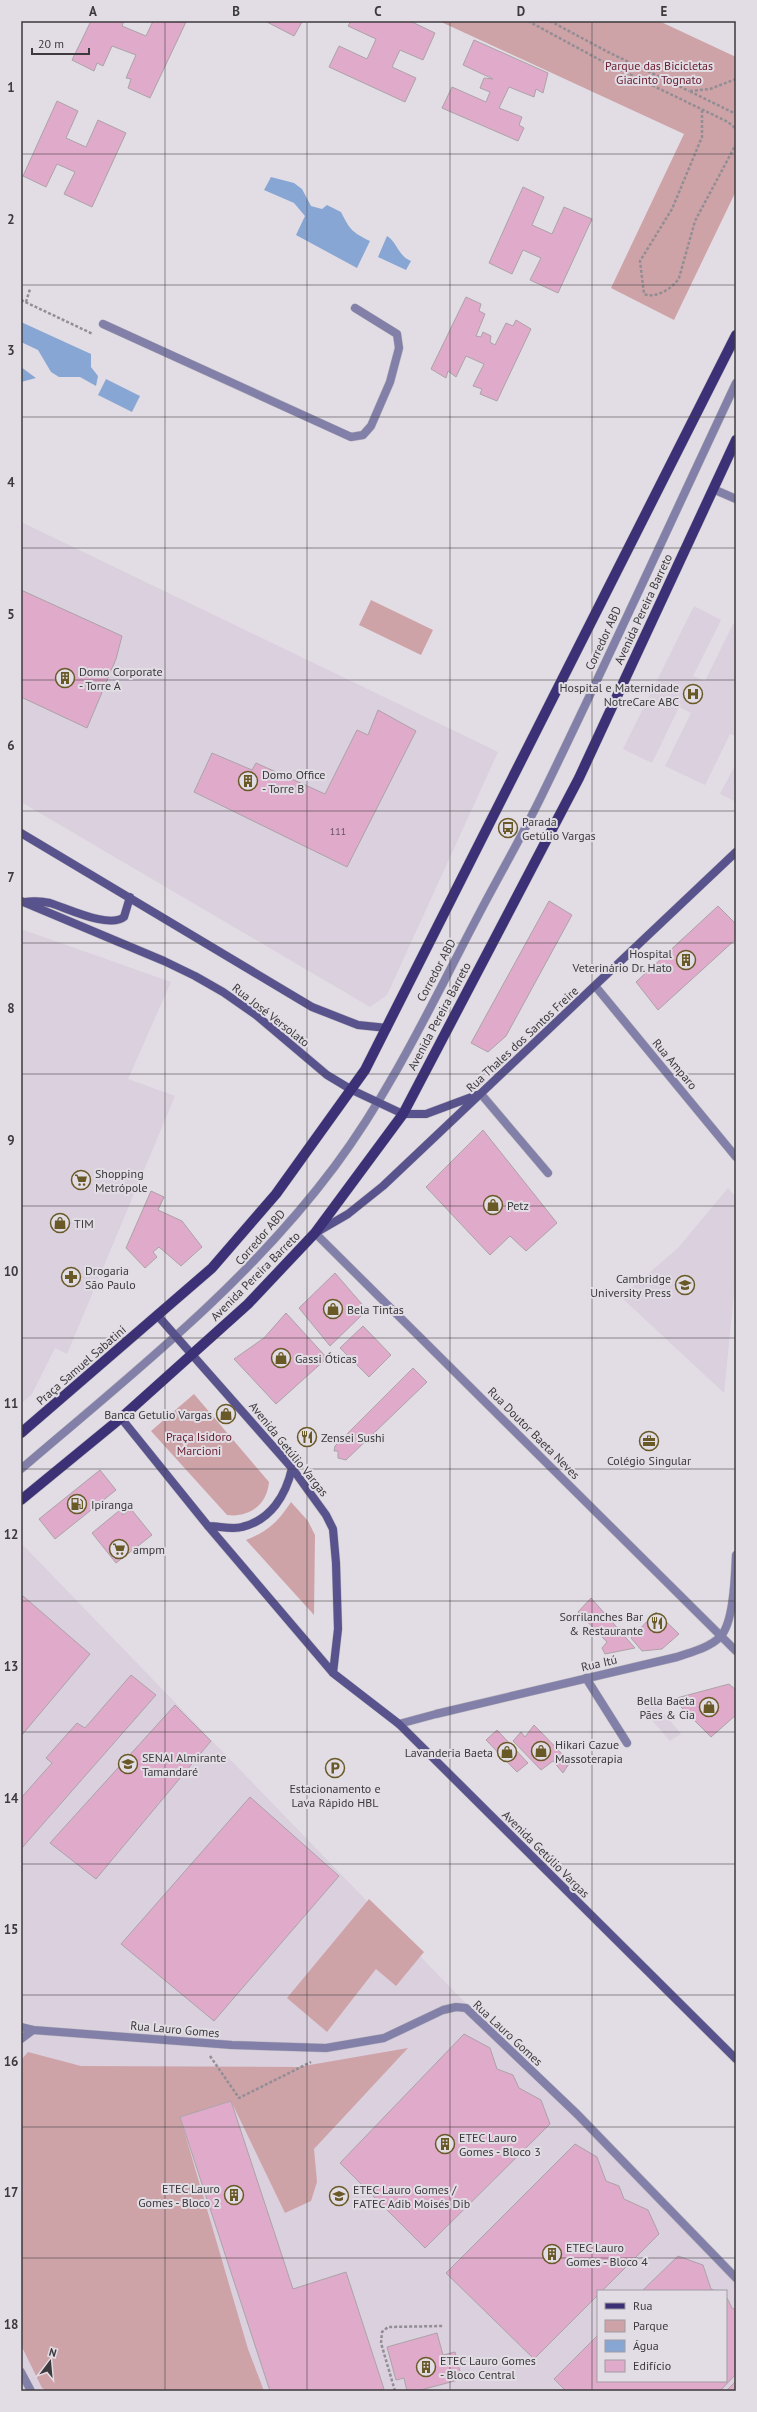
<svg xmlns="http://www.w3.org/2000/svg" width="757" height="2412" font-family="'PT Sans',sans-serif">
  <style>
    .built { fill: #dad0de; fill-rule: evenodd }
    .green { fill: #cea3a8 }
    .water { fill: #88a6d4 }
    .building { fill: #e0aacb; stroke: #aba3a7 }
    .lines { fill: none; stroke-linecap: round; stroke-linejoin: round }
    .lane-casing { stroke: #bdb9bf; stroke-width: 9 }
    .street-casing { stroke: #bdb9bf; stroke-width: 9 }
    .secondary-casing { stroke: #bdb9bf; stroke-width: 9 }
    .primary-casing { stroke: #bdb9bf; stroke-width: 11 }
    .path { stroke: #928e93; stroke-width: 2.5; stroke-dasharray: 3 2; stroke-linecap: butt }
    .lane { stroke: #8280a9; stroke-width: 8 }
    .street { stroke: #8280a9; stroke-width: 8 }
    .secondary { stroke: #58528d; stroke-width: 8 }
    .primary { stroke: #3c3077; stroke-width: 10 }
    .grid { fill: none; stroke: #3c3a3d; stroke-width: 1; stroke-opacity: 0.55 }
    .labels { text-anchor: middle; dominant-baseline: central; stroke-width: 4; stroke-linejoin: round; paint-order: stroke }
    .number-label { font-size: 10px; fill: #655660 }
    .park-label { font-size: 12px; fill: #671d2f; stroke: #e2dde4 }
    .street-label { font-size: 12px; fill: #3c3a3d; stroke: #e2dde4 }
    .poi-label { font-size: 12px; fill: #3c3a3d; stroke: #e2dde4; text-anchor: start }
    .neatline { fill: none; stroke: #3c3a3d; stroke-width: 1.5 }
    .grid-label { font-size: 13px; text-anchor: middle; font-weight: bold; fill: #3c3a3d }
  </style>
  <rect width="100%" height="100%" fill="#e2dde4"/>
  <!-- built -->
  <path class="built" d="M21,522L498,752L387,995L370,1007L21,802Z
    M694,606L721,620L693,676L705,681L733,624L736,625V736L730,734L705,785L665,766L691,713L679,707L652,763L623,749Z
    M736,763V802L720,794Z
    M21,929L171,982L128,1079L175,1096L67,1354L55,1348L32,1394L21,1404Z
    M728,1188L736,1197V1273L724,1393L621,1297L678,1248Z
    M21,1543L448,1985L736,2279V2391H21ZM598,2291H726V2381H598Z
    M654,1701L681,1734L670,1741L643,1710Z"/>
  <!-- green -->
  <path class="green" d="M439,21H659L736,57V191L674,320L611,288L684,134Z
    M371,600L433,630L421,655L359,625Z
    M194,1394L269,1482C267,1505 249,1518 227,1515L151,1431Z
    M291,1502L308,1521L315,1535L314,1615L246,1540C268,1531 278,1522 291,1502Z
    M369,1899L424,1952L396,1986L376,1969L327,2032L287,1998Z
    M408,2048L314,2149L317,2182L311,2201L285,2213L231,2101L180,2117L248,2349L264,2391H47L42,2388L21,2345V2060L28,2052L81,2066L298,2067Z"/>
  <!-- water -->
  <path class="water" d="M271,177L294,183L302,189L311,206L322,209L327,205L341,212C350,230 352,232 370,241L357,268L296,235L305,216L294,203L264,190Z
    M387,236C398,243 398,256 411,261L406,270L378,257Z
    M21,322L91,354V367L98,376L96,386L80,377H59L51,372L38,350L21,342Z
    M21,367L36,378L21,382Z
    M106,379L140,396L132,412L98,395Z"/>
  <!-- building -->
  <path class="building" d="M91,21H124L122,26L146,36L153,21L186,22L150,98L128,88L131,79L126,78L136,55L112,46L103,66L97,63L94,71L72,60Z
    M265,21H300L302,22L294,36Z
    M351,21H410L435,33L423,60L400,50L392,67L416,78L405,102L329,67L339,46L367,59L376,39L348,26Z
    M474,40L548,73L543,93L536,89L534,97L509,87L499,108L522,117L519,125L524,128L518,141L442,108L452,87L486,102L490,92L480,88L484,78L493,79L463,65Z
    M57,101L78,111L66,138L86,147L98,120L126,133L92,207L64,194L75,172L57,164L46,187L23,176Z
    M523,187L544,197L532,225L552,234L564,207L592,219L558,293L530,280L541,258L523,250L512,274L489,263Z
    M466,297L481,304L479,311L485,314L476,336L481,337L483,332L491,336L490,342L495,345L506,323L513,326L516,320L531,329L497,401L480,394L482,389L473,386L484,364L466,356L456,377L448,371L446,378L431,369Z
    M21,590L122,636L116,659L87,728L21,697Z
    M378,710L416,731L347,867L194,792L212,753L252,770L256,763L325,794L357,730L368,735Z
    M549,901L572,915L506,1036L488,1052L471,1043Z
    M718,906L736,924V939L658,1010L636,982Z
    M483,1130L557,1223L526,1251L510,1236L490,1255L426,1187Z
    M151,1191L164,1197L158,1210L182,1221L202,1247L181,1266L159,1247L153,1252L157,1257L145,1268L126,1248Z
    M335,1273L367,1310L330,1346L299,1308Z
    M286,1313L327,1358L276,1404L234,1359L264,1338Z
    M363,1326L391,1355L369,1377L340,1348Z
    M413,1368L427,1382L346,1460L338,1458V1451H334L335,1446Z
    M100,1470L116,1490L55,1539L39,1519Z
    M131,1509L152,1535L116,1563L92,1533L120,1510L123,1515Z
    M23,1596L90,1654L21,1736V1598Z
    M591,1598L635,1648L605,1654L602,1648L607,1642L578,1612Z
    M656,1612L679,1634L662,1649L642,1651L631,1638Z
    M131,1675L156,1695L21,1849V1798L52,1763L46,1758L77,1723L85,1728Z
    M729,1684L736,1690V1715L711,1737L673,1699Z
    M175,1705L211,1741L96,1879L50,1843Z
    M534,1725L570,1762L563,1773L553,1761L541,1770L513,1741L521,1732L525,1737Z
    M497,1730L528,1763L517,1772L486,1740Z
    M250,1797L339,1876L214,2021L121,1944Z
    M464,2034L490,2048L497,2069L513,2075L519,2088L541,2100L550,2124L425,2248L340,2163Z
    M231,2101L293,2289L346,2272L384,2389L376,2391H270L180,2117Z
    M575,2144L597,2157L606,2181L619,2186L624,2199L648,2210L659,2234L602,2291H598V2295L534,2359L446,2273Z
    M678,2256L703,2265L711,2289L716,2291H642Z
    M726,2296L732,2308L736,2310V2374L720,2391H566L554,2379L598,2335V2381H726Z
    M437,2333L443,2355L455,2352L462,2379L417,2391H407L404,2378L396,2380L387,2347Z
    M736,2381V2391H726Z"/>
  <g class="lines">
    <!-- lane casing -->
    <g class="lane-casing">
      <path id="lane" d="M103,324L351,437L363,435L371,426L390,382L399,348L397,334L355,308
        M481,1094L548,1173
        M21,1469C132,1374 247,1284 335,1166C393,1088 434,999 479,914C500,874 522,836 541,797C608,660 671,521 736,383
        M586,1678L627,1743
        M21,2027L33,2030L232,2045L326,2048L384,2038L443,2010L456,2007L466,2008L577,2114L736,2278
        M21,2039L33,2030
        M21,2372L31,2391"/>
    </g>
    <!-- street casing -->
    <g class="street-casing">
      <path id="street" d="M713,489L736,499
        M596,987L736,1157
        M315,1233L736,1651
        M399,1724L436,1714L677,1657C691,1652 709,1648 720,1637C734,1623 735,1575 736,1555"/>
    </g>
    <!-- secondary casing -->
    <g class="secondary-casing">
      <path id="secondary" d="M21,833L312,1007L358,1025L387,1028
        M21,901L164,961L195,976L223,992L256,1015L327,1075L352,1090L403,1114H426L477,1095
        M25,902C33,901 41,901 50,903C67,908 109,929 124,917L130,897
        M317,1232L348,1214L383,1186L736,852
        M158,1316L292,1468L326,1515L333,1529L336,1563L338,1629L333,1673
        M121,1418L208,1526L333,1673L399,1724L736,2059
        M208,1526C218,1526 233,1530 242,1527C271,1520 286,1495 292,1468"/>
    </g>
    <!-- primary casing -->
    <g class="primary-casing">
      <path id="primary" d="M21,1433L212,1268L276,1194L365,1070L736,335
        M21,1500L121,1418L248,1304L315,1233L403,1114L579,778L736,440"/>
    </g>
    <!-- path -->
    <path class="path" d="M528,21L600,60L728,122L736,129
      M550,21L608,52L689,91
      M736,79L710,89L689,91L736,114
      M702,110V137L672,209L640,261L644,294C656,299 673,288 679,278L695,221L736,144
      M21,300L93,334
      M26,302L30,289
      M210,2056L239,2098L311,2062
      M395,2391L381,2343L382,2332L388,2327L444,2326"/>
    <!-- lane -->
    <use href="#lane" class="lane"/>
    <!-- street -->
    <use href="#street" class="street"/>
    <!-- secondary -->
    <use href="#secondary" class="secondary"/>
    <!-- primary -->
    <use href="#primary" class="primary"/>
  </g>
  <!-- grid -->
  <path class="grid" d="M165,21V2391M307,21V2391M450,21V2391M592,21V2391M21,154H736M21,285H736M21,417H736M21,548H736M21,680H736M21,811H736M21,943H736M21,1074H736M21,1206H736M21,1338H736M21,1469H736M21,1601H736M21,1732H736M21,1864H736M21,1995H736M21,2127H736M21,2258H736"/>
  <!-- icons -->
  <defs>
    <g id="building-ring" transform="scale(1)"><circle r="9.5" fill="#e2dde4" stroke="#695927" stroke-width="1.5"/><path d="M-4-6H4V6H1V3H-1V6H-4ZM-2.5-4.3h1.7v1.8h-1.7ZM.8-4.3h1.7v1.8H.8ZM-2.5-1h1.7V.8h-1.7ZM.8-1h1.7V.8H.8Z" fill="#695927"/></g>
    <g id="hospital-ring" transform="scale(1)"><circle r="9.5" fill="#e2dde4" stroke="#695927" stroke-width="1.5"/><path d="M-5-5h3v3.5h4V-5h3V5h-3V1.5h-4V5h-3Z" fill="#695927"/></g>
    <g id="bus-ring" transform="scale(1)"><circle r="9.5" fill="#e2dde4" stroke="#695927" stroke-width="1.5"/><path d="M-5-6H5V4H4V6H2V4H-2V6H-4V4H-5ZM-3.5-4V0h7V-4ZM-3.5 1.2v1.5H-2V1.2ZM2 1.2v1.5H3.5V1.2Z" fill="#695927"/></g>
    <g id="supermarket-ring" transform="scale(1)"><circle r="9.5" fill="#e2dde4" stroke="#695927" stroke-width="1.5"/><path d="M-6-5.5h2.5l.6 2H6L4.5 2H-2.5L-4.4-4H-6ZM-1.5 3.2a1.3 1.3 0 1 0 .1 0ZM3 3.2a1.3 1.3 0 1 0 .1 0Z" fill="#695927"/></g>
    <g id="shop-ring" transform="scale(1)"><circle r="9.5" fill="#e2dde4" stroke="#695927" stroke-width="1.5"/><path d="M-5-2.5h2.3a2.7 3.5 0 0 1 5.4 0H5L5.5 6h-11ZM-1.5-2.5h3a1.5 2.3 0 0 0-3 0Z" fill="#695927"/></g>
    <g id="pharmacy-ring" transform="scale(1)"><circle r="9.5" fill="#e2dde4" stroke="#695927" stroke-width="1.5"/><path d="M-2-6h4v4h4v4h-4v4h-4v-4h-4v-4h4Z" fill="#695927"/></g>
    <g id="university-ring" transform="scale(1)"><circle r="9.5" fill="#e2dde4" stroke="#695927" stroke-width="1.5"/><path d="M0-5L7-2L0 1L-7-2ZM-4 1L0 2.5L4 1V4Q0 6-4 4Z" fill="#695927"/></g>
    <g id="restaurant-ring" transform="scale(1)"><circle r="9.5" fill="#e2dde4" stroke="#695927" stroke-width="1.5"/><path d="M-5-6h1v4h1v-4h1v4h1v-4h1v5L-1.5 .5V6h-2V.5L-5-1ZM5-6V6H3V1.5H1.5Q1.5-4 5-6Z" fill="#695927"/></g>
    <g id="office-ring" transform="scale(1)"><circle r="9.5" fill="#e2dde4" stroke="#695927" stroke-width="1.5"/><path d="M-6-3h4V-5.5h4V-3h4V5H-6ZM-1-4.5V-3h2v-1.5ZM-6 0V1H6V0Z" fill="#695927"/></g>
    <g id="fuel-ring" transform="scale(1)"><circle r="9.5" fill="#e2dde4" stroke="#695927" stroke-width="1.5"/><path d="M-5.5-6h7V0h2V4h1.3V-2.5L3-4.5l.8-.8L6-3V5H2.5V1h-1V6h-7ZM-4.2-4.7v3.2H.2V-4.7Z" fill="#695927"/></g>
    <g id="parking-ring" transform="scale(1)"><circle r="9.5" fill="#e2dde4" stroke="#695927" stroke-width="1.5"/><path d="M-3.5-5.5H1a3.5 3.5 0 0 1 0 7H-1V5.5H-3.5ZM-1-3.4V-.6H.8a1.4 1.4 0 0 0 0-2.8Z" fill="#695927"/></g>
  </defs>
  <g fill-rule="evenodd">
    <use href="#building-ring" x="65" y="678"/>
    <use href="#hospital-ring" x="693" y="694"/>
    <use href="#building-ring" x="248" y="781"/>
    <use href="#bus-ring" x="508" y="828"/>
    <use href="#building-ring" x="686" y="960"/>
    <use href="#supermarket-ring" x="81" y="1180"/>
    <use href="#shop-ring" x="493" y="1205"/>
    <use href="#shop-ring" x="60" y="1223"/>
    <use href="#pharmacy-ring" x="71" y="1277"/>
    <use href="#university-ring" x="685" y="1285"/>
    <use href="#shop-ring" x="333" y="1309"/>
    <use href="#shop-ring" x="281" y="1358"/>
    <use href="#shop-ring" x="226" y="1414"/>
    <use href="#restaurant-ring" x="307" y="1437"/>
    <use href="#office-ring" x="649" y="1441"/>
    <use href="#fuel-ring" x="77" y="1504"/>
    <use href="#supermarket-ring" x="119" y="1549"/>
    <use href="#restaurant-ring" x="657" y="1623"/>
    <use href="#shop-ring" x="709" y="1707"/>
    <use href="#shop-ring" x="541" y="1751"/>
    <use href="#shop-ring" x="507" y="1752"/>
    <use href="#university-ring" x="128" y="1764"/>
    <use href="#parking-ring" x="335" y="1768"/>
    <use href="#building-ring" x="445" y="2144"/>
    <use href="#building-ring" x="234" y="2195"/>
    <use href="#university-ring" x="339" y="2196"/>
    <use href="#building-ring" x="552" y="2254"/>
    <use href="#building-ring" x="426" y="2367"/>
  </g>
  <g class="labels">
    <!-- number labels -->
    <g class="number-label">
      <text x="338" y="831">111</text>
    </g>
    <!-- park labels -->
    <g class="park-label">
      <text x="659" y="65">Parque das Bicicletas<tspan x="659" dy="14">Giacinto Tognato</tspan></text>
      <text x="199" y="1436">Praça Isidoro<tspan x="199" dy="14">Marcioni</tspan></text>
    </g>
    <!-- street labels -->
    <g class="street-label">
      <text transform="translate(643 609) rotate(-65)">Avenida Pereira Barreto</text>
      <text transform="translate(603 638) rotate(-65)">Corredor ABD</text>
      <text transform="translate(436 970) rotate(-62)">Corredor ABD</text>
      <text transform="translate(271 1015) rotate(38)">Rua José Versolato</text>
      <text transform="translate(439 1016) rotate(-62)">Avenida Pereira Barreto</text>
      <text transform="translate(522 1039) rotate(-43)">Rua Thales dos Santos Freire</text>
      <text transform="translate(675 1064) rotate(50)">Rua Amparo</text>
      <text transform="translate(260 1237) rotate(-49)">Corredor ABD</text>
      <text transform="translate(255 1276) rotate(-45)">Avenida Pereira Barreto</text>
      <text transform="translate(81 1365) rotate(-41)">Praça Samuel Sabatini</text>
      <text transform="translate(534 1433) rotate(45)">Rua Doutor Baeta Neves</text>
      <text transform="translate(289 1449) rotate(51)">Avenida Getúlio Vargas</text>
      <text transform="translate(599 1663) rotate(-13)">Rua Itú</text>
      <text transform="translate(546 1854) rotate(45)">Avenida Getúlio Vargas</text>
      <text transform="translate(175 2029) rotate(5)">Rua Lauro Gomes</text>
      <text transform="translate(508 2033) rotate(43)">Rua Lauro Gomes</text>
    </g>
    <!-- poi labels -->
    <g class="poi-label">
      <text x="79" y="671">Domo Corporate<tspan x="79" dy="14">- Torre A</tspan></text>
      <text x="679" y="687" text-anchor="end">Hospital e Maternidade<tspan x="679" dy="14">NotreCare ABC</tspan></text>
      <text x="262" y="774">Domo Office<tspan x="262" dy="14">- Torre B</tspan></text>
      <text x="522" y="821">Parada<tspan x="522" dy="14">Getúlio Vargas</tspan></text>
      <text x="672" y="953" text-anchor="end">Hospital<tspan x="672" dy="14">Veterinário Dr. Hato</tspan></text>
      <text x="95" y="1173">Shopping<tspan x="95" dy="14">Metrópole</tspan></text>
      <text x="507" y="1205">Petz</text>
      <text x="74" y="1223">TIM</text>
      <text x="85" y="1270">Drogaria<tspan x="85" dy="14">São Paulo</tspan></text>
      <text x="671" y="1278" text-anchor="end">Cambridge<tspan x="671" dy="14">University Press</tspan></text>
      <text x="347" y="1309">Bela Tintas</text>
      <text x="295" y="1358">Gassi Óticas</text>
      <text x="212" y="1414" text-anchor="end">Banca Getulio Vargas</text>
      <text x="321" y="1437">Zensei Sushi</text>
      <text x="649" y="1460" text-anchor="middle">Colégio Singular</text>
      <text x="91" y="1504">Ipiranga</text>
      <text x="133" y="1549">ampm</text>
      <text x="643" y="1616" text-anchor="end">Sorrilanches Bar<tspan x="643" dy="14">&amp; Restaurante</tspan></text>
      <text x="695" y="1700" text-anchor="end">Bella Baeta<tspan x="695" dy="14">Pães &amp; Cia</tspan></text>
      <text x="555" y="1744">Hikari Cazue<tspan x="555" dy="14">Massoterapia</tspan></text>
      <text x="493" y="1752" text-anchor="end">Lavanderia Baeta</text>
      <text x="142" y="1757">SENAI Almirante<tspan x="142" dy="14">Tamandaré</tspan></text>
      <text x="335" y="1788" text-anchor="middle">Estacionamento e<tspan x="335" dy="14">Lava Rápido HBL</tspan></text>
      <text x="459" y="2137">ETEC Lauro<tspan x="459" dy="14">Gomes - Bloco 3</tspan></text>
      <text x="220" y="2188" text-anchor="end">ETEC Lauro<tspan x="220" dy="14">Gomes - Bloco 2</tspan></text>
      <text x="353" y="2189">ETEC Lauro Gomes /<tspan x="353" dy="14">FATEC Adib Moisés Dib</tspan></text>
      <text x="566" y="2247">ETEC Lauro<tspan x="566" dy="14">Gomes - Bloco 4</tspan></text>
      <text x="440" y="2360">ETEC Lauro Gomes<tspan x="440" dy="14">- Bloco Central</tspan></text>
    </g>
  </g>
  <!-- border -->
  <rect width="757" height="2412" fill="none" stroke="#e2dde4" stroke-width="44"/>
  <!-- legend -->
  <rect x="597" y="2290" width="130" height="92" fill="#e2dde4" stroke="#a09ca1"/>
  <rect x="605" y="2303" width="20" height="6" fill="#3c3077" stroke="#a09ca1"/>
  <text x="633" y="2310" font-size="12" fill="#3c3a3d">Rua</text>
  <rect x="605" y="2320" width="20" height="12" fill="#cea3a8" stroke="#a09ca1"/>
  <text x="633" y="2330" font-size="12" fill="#3c3a3d">Parque</text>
  <rect x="605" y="2340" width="20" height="12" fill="#88a6d4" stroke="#a09ca1"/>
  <text x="633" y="2350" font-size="12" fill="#3c3a3d">Água</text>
  <rect x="605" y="2360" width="20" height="12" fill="#e0aacb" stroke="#a09ca1"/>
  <text x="633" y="2370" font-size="12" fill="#3c3a3d">Edifício</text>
  <!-- north arrow -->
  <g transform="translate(50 2362) rotate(16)" stroke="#e2dde4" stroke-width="3" paint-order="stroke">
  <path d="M0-3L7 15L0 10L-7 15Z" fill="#3c3a3d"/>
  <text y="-6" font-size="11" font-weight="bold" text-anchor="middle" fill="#3c3a3d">N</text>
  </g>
  <!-- scale -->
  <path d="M32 48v6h57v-6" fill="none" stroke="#3c3a3d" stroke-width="2"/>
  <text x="38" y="48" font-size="12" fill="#3c3a3d" stroke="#e2dde4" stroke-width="3" paint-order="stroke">20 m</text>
  <rect x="22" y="22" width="713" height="2368" class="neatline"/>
  <g class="grid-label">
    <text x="93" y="16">A</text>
    <text x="236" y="16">B</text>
    <text x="378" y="16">C</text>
    <text x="521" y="16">D</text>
    <text x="664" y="16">E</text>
    <text x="11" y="92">1</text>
    <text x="11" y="224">2</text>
    <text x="11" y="355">3</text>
    <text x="11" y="487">4</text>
    <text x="11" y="619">5</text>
    <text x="11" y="750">6</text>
    <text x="11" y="882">7</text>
    <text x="11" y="1013">8</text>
    <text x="11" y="1145">9</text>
    <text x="11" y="1276">10</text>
    <text x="11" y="1408">11</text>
    <text x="11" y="1539">12</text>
    <text x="11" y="1671">13</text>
    <text x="11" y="1803">14</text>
    <text x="11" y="1934">15</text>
    <text x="11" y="2066">16</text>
    <text x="11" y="2197">17</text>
    <text x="11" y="2329">18</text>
  </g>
</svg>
